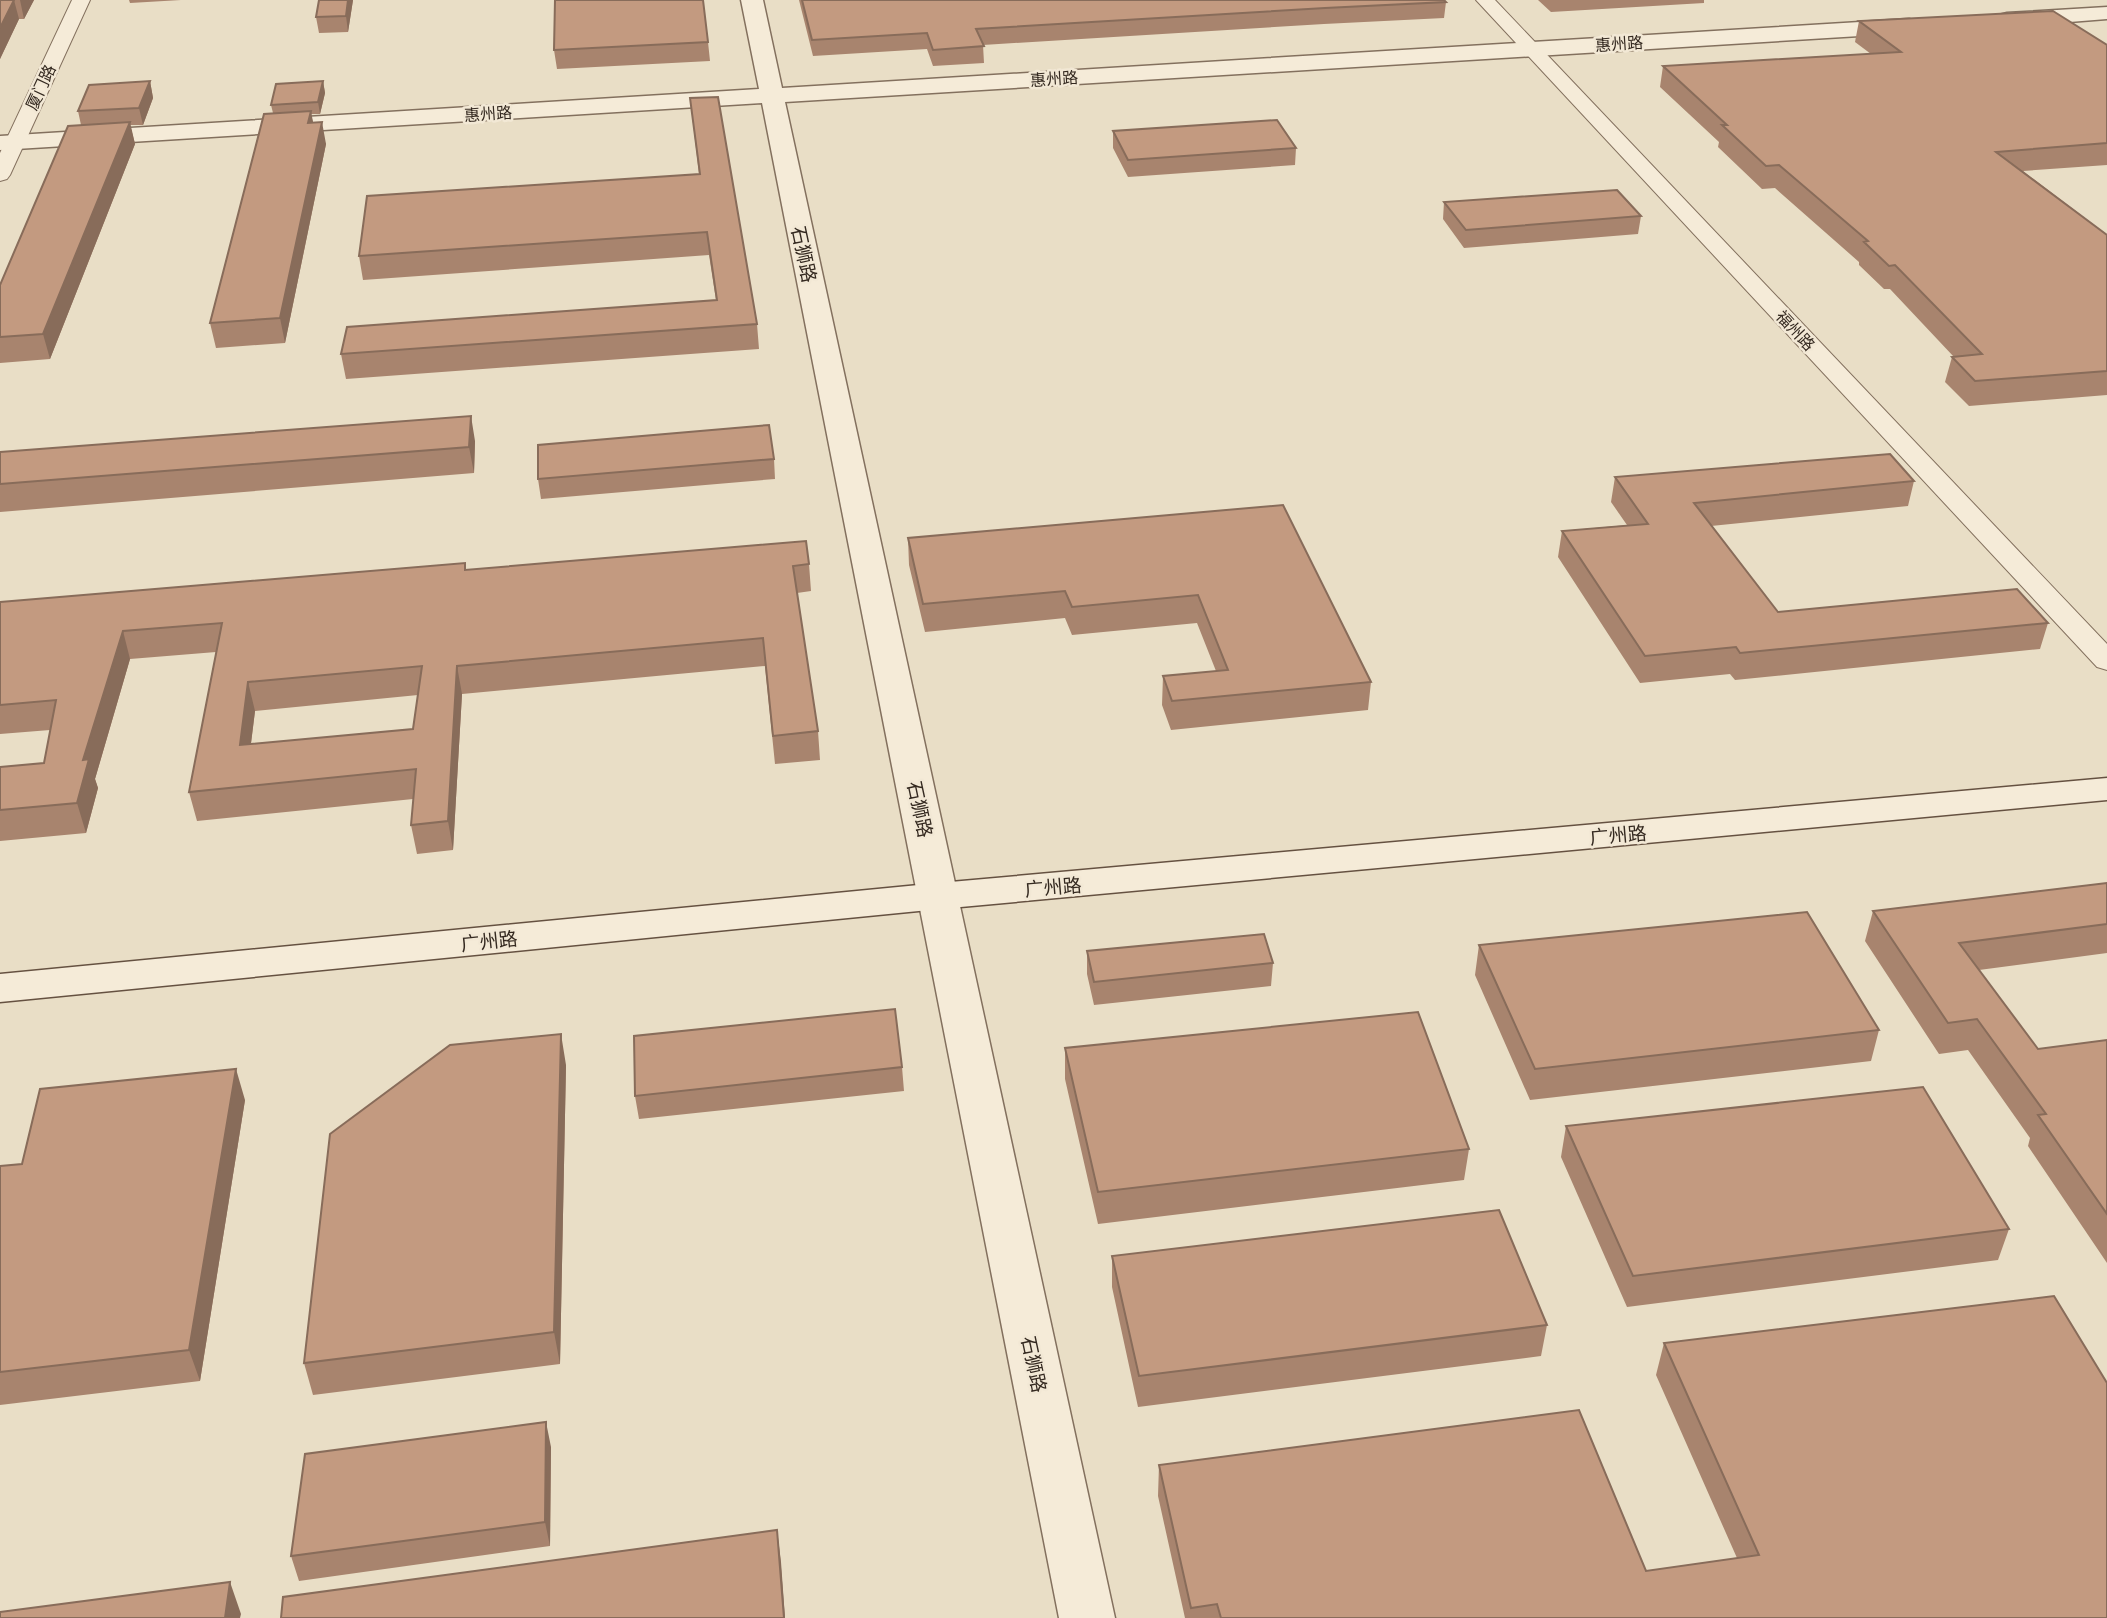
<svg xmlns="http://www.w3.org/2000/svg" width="2107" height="1618" font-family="'Playfair Display','Noto Sans SC',serif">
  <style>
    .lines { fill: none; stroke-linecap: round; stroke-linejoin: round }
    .minor-casing { stroke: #83705e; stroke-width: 2 }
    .tertiary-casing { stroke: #83705e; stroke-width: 3 }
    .secondary-casing { stroke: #655141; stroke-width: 3 }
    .minor { fill: #f5ebd8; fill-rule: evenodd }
    .tertiary { fill: #f5ebd8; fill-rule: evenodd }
    .secondary { fill: #f5ebd8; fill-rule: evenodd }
    .wall { fill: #a8846e; fill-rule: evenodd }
    .shaded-wall { fill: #886c5a }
    .building { fill: #c39a80; stroke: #886c5a; stroke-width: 2; fill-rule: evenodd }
    .labels { text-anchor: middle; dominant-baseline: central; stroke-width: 5; stroke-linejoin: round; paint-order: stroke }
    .far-street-label { font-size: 16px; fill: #342920; stroke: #f2e8d5 }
    .street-label { font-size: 19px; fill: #342920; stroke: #f2e8d5 }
  </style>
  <rect width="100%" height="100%" fill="#e9dec6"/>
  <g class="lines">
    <!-- minor casing -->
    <g class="minor-casing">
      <path id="minor" d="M72,0H90L10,175L7,179L0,181V153Z
        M1476,0H1495L2107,644V670L2097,667Z"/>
    </g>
    <!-- tertiary casing -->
    <g class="tertiary-casing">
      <path id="tertiary" d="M741,0H763L782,88L1909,19L1917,21L1920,26L1917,31L1909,33L785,102L1115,1618H1059L762,103L0,150V136L759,89Z
        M2107,7V19L2007,27L1999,25L1996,20L1999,15L2007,13Z"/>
    </g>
    <!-- secondary casing -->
    <g class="secondary-casing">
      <path id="secondary" d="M2107,778V800L939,909L0,1002V974L939,883Z"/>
    </g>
    <!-- minor -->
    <use href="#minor" class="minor"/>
    <!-- tertiary -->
    <use href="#tertiary" class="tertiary"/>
    <!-- secondary -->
    <use href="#secondary" class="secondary"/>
  </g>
  <!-- wall -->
  <path class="wall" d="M0,0H34L24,19H19L0,59Z
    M129,0H181L130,3Z
    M353,0L348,32L319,33L316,17Z
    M799,0H1444L1446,2L1444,18L1324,24L983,45L984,63L933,66L927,49L813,56Z
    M1538,0H1704V3L1551,12Z
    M1859,21L2107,45V165L2023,171L2107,235V395L1969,406L1945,382L1952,357H1954L1890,289H1884L1859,265V262L1775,188L1762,189L1718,147L1719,142L1660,87L1663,66L1871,54L1855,42Z
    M708,42L710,61L557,69L554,50Z
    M150,81L153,98L143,125H130L135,144L50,359L0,363V285L81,125L78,111Z
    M323,81L325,93L320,114H311L313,123L326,144L285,343L216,348L210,323L273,113L271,105Z
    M690,98L757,324L759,349L346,379L341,354L716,300L709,255L363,280L359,256L699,174Z
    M1113,131L1296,148L1295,165L1128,177L1113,148Z
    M1444,202L1641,216L1638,234L1464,248L1443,219Z
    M475,441L474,473L0,512V452Z
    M774,459L775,479L541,499L538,479Z
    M1615,477L1914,481L1908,506L1711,526L1778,612L2048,623L2040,649L1735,680L1730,674L1640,683L1558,557L1562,531L1627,525L1611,502Z
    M1283,505L1371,682L1368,710L1171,730L1162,705L1163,676L1216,671L1197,623L1072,635L1065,618L925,632L909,565L908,538Z
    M465,563L466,570L809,564L811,591L797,593L818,731L820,760L775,764L765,666L462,694L453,850L417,854L411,825L413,799L197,821L189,792L216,652L130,659L95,779L98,788L86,833L0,841V767L44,763L50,730L0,734V602ZM418,695L413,729L251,744L255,711Z
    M2107,883V953L1979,970L2038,1049L2107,1040V1263L2028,1146L2030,1138L1968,1050L1939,1054L1865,941L1873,911Z
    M1479,945L1879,1030L1871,1061L1530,1100L1475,975Z
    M1087,951L1273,963L1271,986L1094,1005L1087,974Z
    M1065,1048L1469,1149L1464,1180L1098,1224L1065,1079Z
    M566,1065L560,1364L313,1395L304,1363Z
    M902,1067L904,1091L639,1119L635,1096Z
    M245,1100L200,1381L0,1405V1166L22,1164Z
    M1566,1126L2009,1229L1998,1260L1627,1307L1561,1157Z
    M1112,1256L1547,1325L1541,1356L1138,1407L1112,1287Z
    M1664,1343L2107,1618H1185L1158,1496L1159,1465L1646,1571L1737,1558L1656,1375Z
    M551,1447L550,1546L299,1581L291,1556Z"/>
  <!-- shaded-wall -->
  <path class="shaded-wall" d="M14,0L19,19L0,59V28Z
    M20,0H34L24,19Z
    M348,0H353L348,32L346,16Z
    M150,81L153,98L143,125L139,108Z
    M323,81L325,93L320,114L318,102Z
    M311,111L315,133L308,123Z
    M130,122L135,144L50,359L43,334Z
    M322,122L326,144L285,343L280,318Z
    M471,416L475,441L474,473L469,447Z
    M123,631L130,659L95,779L98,788L86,833L77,803L83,760Z
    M457,666L462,694L453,850L448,821Z
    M248,682L255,711L247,774L240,745Z
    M561,1034L566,1065L560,1364L554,1332Z
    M236,1069L245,1100L200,1381L189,1350Z
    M546,1422L551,1447L550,1546L545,1522Z
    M777,1530L781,1562L785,1618H784Z
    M230,1582L241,1614L240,1618H225Z"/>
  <!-- building -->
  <path class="building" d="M0,0H14L0,28Z
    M319,0H348L346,16L316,17Z
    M555,0H703L708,42L554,50Z
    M802,0H1444L1446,2L1325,8L976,29L984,46L933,50L927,33L812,40Z
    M2053,11L2107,45V143L1996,152L2107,235V371L1975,381L1952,357L1982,354L1895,265L1889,266L1864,242L1868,241L1779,165L1766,166L1722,125H1727L1663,66L1901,52L1859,21Z
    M150,81L139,108L78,111L89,85Z
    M323,81L318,102L271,105L276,84Z
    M718,97L757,324L341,354L347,327L717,300L707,232L359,256L367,196L700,174L690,98Z
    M311,111L308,123L322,122L280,318L210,323L264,114Z
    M1277,120L1296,148L1128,160L1113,131Z
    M130,122L43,334L0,337V285L68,126Z
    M1617,190L1641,216L1466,230L1444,202Z
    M471,416L469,447L0,484V452Z
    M769,425L774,459L538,479V445Z
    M1890,454L1914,481L1694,503L1778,612L2017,589L2048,623L1740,653L1736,647L1645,656L1562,531L1648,524L1615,477Z
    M1283,505L1371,682L1172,701L1163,676L1228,670L1198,595L1072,607L1065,591L923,604L908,538Z
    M806,541L809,564L793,566L818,731L773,736L763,638L457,666L448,821L411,825L416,769L189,792L222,623L123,631L83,760L89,759L77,803L0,810V767L44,763L56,700L0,705V602L465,563V570ZM422,666L413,729L240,745L248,682Z
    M2107,883V924L1959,943L2038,1049L2107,1040V1214L2038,1115L2046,1114L1977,1019L1948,1023L1873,911Z
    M1807,912L1879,1030L1535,1069L1479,945Z
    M1264,934L1273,963L1094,982L1087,951Z
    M895,1009L902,1067L635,1096L634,1036Z
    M1418,1012L1469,1149L1098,1192L1065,1048Z
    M561,1034L554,1332L304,1363L330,1134L450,1045Z
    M236,1069L189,1350L0,1372V1166L22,1164L40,1089Z
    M1923,1087L2009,1229L1633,1276L1566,1126Z
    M1499,1210L1547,1325L1139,1376L1112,1256Z
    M2054,1296L2107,1383V1618H1221L1217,1604L1191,1608L1159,1465L1579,1410L1646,1571L1759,1555L1664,1343Z
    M546,1422L545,1522L291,1556L305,1454Z
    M777,1530L784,1618H281L283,1597Z
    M230,1582L225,1618H0V1612Z"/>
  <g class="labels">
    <!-- far-street labels -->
    <g class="far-street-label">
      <text transform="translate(1619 43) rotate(-4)">惠州路</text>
      <text transform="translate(1054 78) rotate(-4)">惠州路</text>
      <text transform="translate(40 87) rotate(-65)">厦门路</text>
      <text transform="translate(488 113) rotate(-4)">惠州路</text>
      <text transform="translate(1796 330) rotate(47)">福州路</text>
    </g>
    <!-- street labels -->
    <g class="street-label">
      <text transform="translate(805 254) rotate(78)">石狮路</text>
      <text transform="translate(921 809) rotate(78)">石狮路</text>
      <text transform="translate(1618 834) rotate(-5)">广州路</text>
      <text transform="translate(1053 886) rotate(-5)">广州路</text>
      <text transform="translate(489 940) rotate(-6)">广州路</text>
      <text transform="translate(1035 1364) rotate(78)">石狮路</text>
    </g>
  </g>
</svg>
